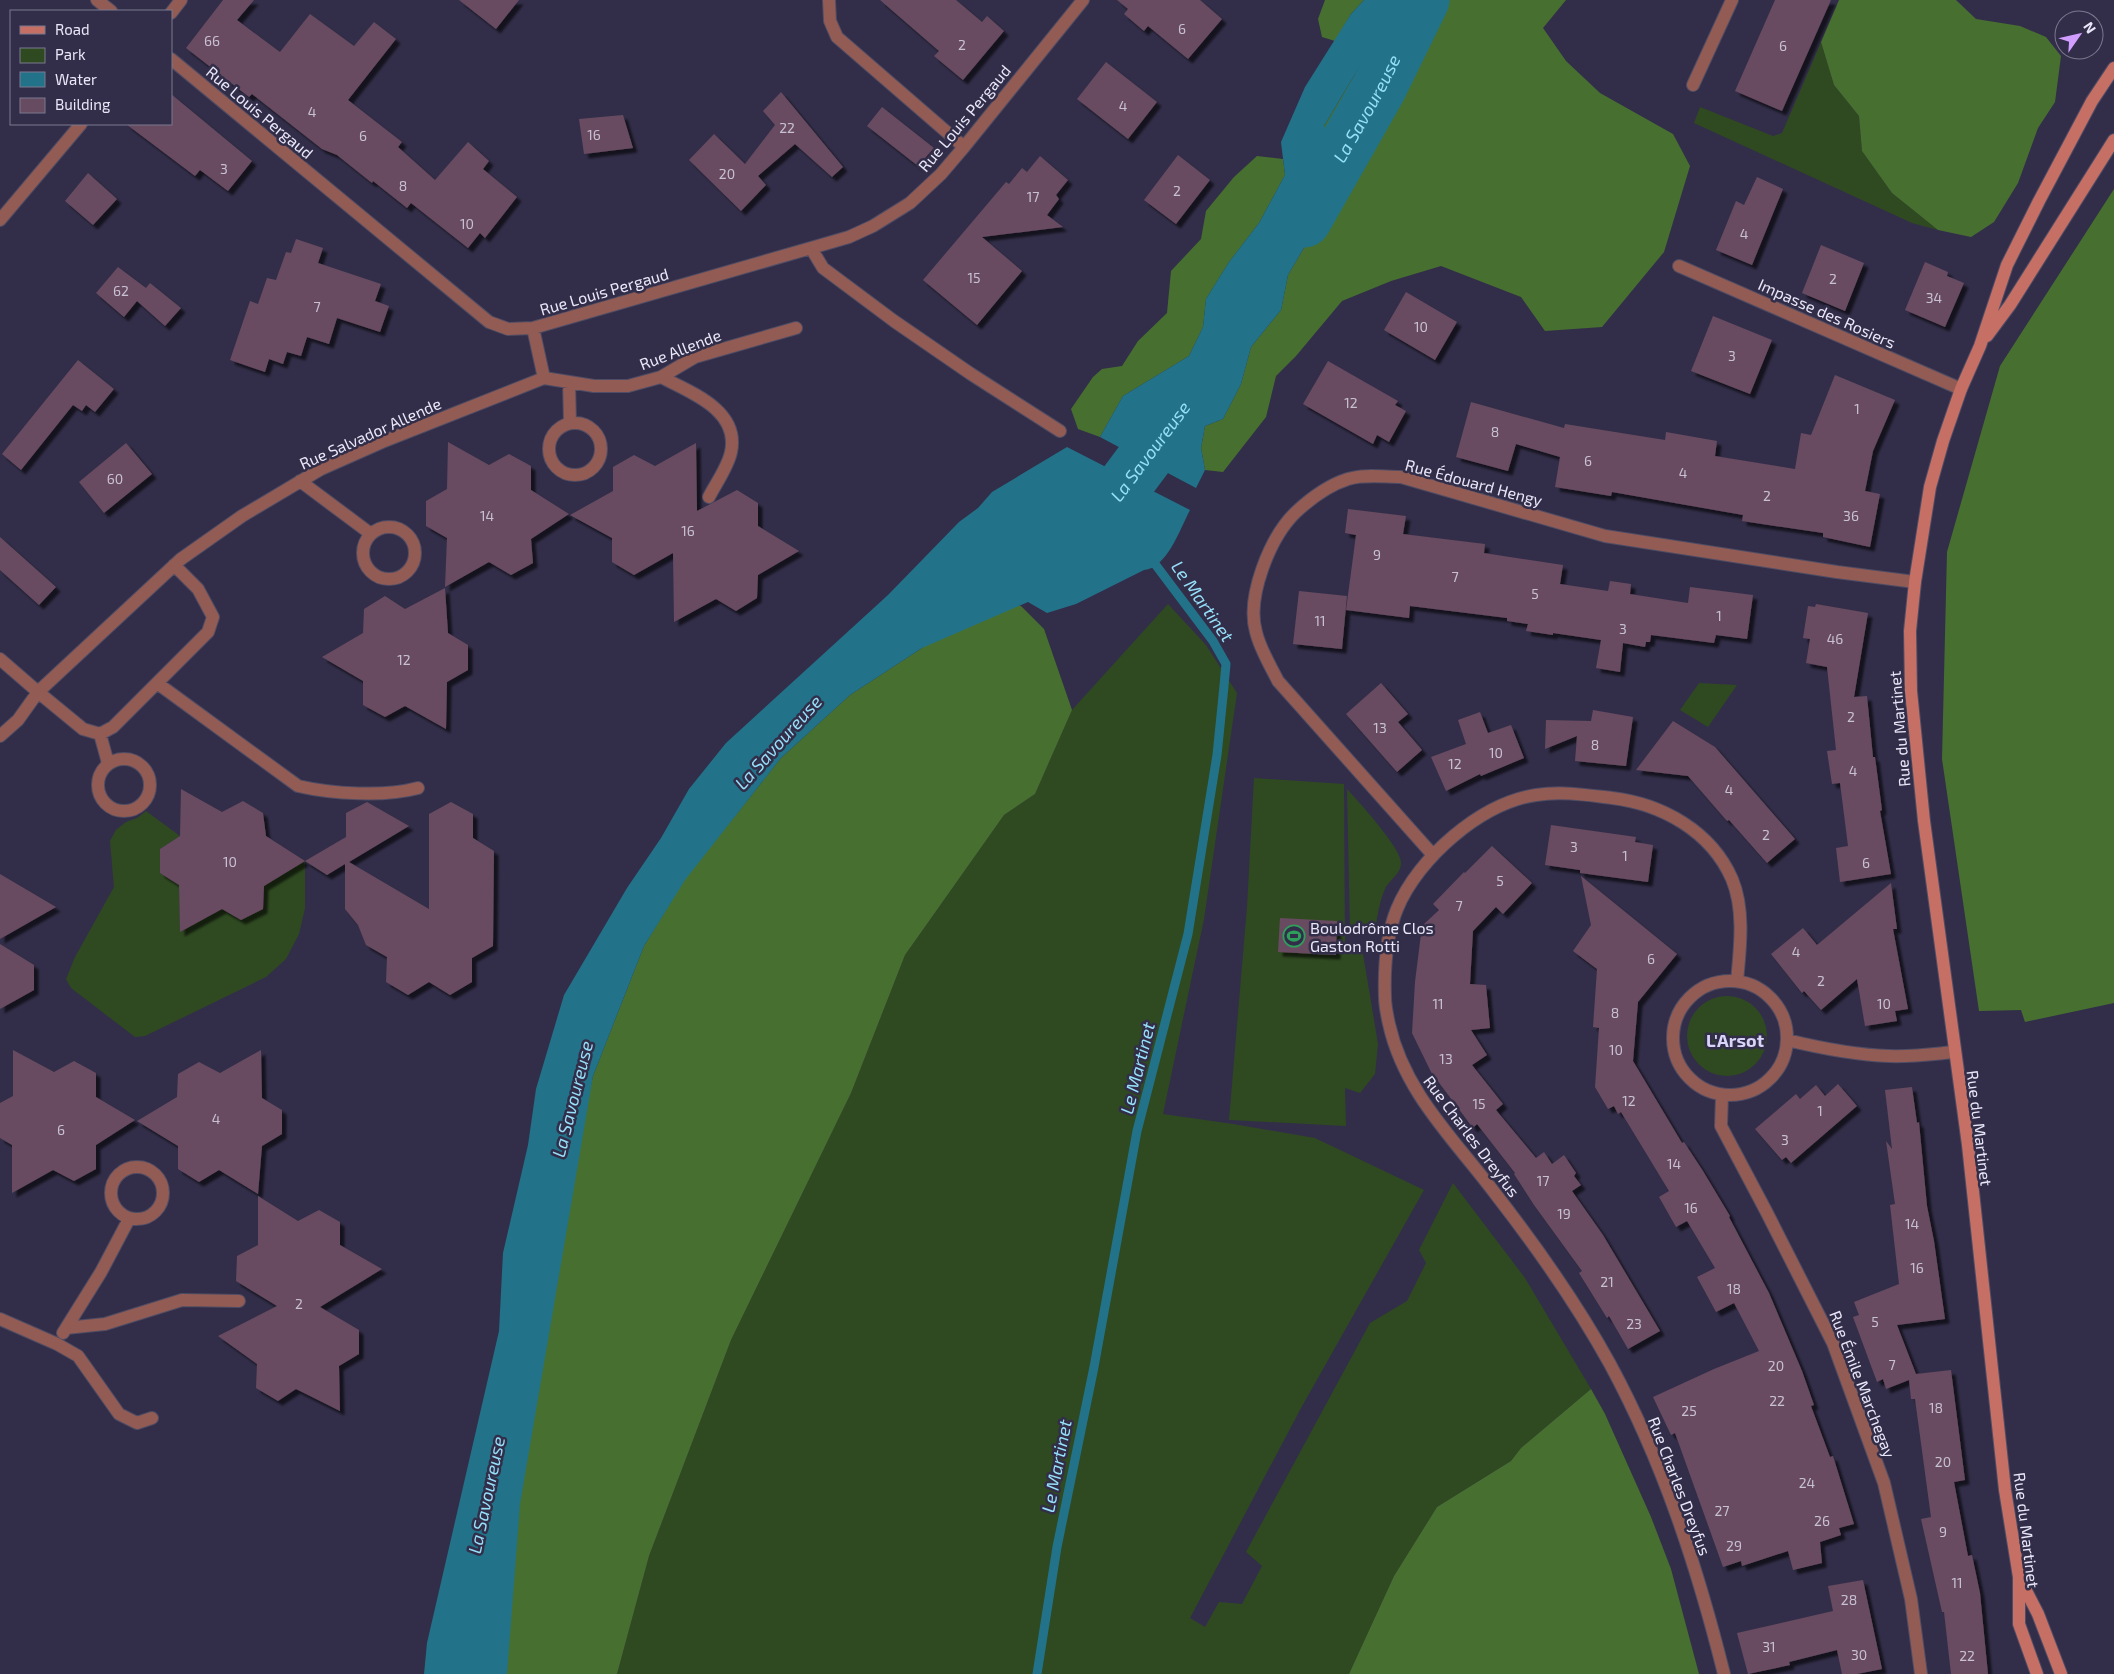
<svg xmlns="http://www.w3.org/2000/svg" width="2114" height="1674" font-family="'Exo 2',sans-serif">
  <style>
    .green { fill: #2f4a21 }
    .forest { fill: #477030 }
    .water { fill: #22738a }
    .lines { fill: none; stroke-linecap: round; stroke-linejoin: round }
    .stream { stroke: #22738a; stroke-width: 9 }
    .river { stroke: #22738a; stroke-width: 55 }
    .building { fill: #674b60; filter: url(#shadow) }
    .minor-casing { stroke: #4f4c65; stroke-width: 14 }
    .secondary-casing { stroke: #4f4c65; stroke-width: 14 }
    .minor { stroke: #925b53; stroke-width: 12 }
    .secondary { stroke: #c66f64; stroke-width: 12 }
    .labels { text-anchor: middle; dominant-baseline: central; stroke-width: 5; stroke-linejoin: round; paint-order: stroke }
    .number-label { font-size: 14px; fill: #c8c0d3 }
    .street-label { font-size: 16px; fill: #e9e7f9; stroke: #322e49 }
    .poi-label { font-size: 16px; fill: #e9e7f9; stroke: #322e49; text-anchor: start }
    .water-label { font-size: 18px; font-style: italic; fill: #96dff9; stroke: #322e49 }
    .neighbourhood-label { font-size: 18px; font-weight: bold; fill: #d8d5f8; stroke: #322e49 }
  </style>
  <defs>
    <filter id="shadow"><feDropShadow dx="4.5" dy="4.5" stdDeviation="1" flood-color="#0009"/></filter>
  </defs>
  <rect width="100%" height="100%" fill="#322e49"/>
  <!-- green -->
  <path class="green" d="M1821,42L1834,85L1859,116L1862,151L1892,193L1938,230L1912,223L1694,123L1700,107L1773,136L1782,133Z
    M1168,604L1206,645L1237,693L1204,919L1163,1114L1233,1124L1315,1138L1424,1190L1301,1408L1190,1618L1205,1627L1219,1602L1242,1604L1262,1566L1246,1552L1370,1323L1407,1301L1426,1263L1419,1250L1453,1183L1525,1278L1591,1389L1521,1448L1511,1461L1437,1507L1394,1576L1349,1674H617L649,1556L731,1340L851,1093L905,955L1004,815L1035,794L1072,710Z
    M1699,683L1737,685L1708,727L1680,710Z
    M1254,778L1344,784L1345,952L1363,954L1378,1044L1375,1074L1360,1093L1345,1088L1346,1126L1229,1120L1247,907Z
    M1347,789C1358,801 1402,849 1401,863C1401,874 1389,880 1385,889C1379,902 1377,920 1374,934L1350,931Z
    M146,811L180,836L160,849V873L179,885L180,932L222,909L241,920L263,909L264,886L305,861V908L299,934L286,959L266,977L145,1036L135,1037L71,988L66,979L75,957L114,887L110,841L116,830L126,822L137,818Z
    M1687 1036a40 40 0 1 1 80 0a40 40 0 1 1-80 0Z"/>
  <!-- forest -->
  <path class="forest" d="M1325,0H1364L1351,14L1335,41L1322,37L1318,19Z
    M1432,0H1566L1543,28L1566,61L1600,93L1673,134L1690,166L1664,252L1602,327L1545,331L1521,297L1441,266L1391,281L1342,301L1296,356L1276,376L1266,417L1223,472L1205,470L1201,448L1205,426L1223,419L1241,384L1251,347L1281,310L1288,275L1315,229L1324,126L1385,24Z
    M1839,0H1956L1976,19L2020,26L2046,37L2061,56L2055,102L2038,128L2018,183L1994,222L1971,237L1938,230L1892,193L1862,151L1859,116L1834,85L1821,42Z
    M1257,156L1283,159L1285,175L1259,223L1229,262L1206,299L1203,327L1189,356L1123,396L1100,437L1078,429L1071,409L1093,377L1102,369L1122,366L1138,341L1167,313L1171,271L1201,239L1206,211L1234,177Z
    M2114,189V1003L2025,1022L2021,1010L1979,1011L1942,759L1947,552L2000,366Z
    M976,598L1021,606L1044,629L1072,710L1035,794L1004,815L905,955L851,1093L731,1340L649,1556L617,1674H485L582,1127L593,1076L644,946L684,880L781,758L850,695L922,648Z
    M1591,1389L1605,1414L1651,1517L1671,1569L1699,1674H1349L1394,1576L1437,1507L1511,1461L1521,1448Z"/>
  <!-- water -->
  <path class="water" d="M1364,0H1432L1385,24L1324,126L1352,174L1315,229L1288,275L1281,310L1251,347L1241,384L1223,419L1205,426L1201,448L1205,470L1196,488L1100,437L1123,396L1189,356L1203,327L1206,299L1229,262L1259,223L1285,175L1281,142L1305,87L1351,14Z
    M1067,447L1190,510C1180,529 1167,568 1144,570L1076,604L1047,613L1028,602L922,648L850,695L781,758L685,880L644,946L593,1076L520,1504L507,1674H424L427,1643L499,1331L503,1253L528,1145L536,1089L564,995L627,888L661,838L689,789L726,743L888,595L959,522L978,508L992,492Z"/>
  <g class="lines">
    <!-- stream -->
    <path class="stream" d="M1037,1674L1057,1547L1094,1367L1137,1131L1188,934L1217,755L1224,686L1226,664L1213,641L1149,556"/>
    <!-- river -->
    <g class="river">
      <path id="s1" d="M1304,220L1379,88L1422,0"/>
      <path id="s2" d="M1067,520L1094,507L1112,502L1189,399"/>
    </g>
  </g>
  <!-- building -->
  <path class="building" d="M223,0H254L237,20L280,52L310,14L354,46L374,22L396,39L348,100L402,142L398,147L435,180L468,142L489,161L483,169L517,197L485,238L480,233L468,248L411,203L407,208L373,181L372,183L337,155L322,149L252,94L249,97L186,48Z
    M459,0H519L496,29Z
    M880,0H956L982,22L987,16L1004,31L963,80L934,56L939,51Z
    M1117,0H1200L1222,19L1188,59L1148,26L1144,31L1124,14L1128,9Z
    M1775,0H1831L1782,111L1735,91Z
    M1106,62L1157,102L1128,139L1077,99Z
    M781,92L843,167L832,177L795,144L758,176L766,185L741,211L689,160L714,134L745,164L775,125L763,111Z
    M171,94L252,161L228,191L200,170L195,176L126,124H171Z
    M882,107L934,148L918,166L867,126Z
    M623,115L633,148L584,154L579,119Z
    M1178,155L1210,180L1176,224L1144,200Z
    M1040,156L1068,180L1056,195L1059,199L1047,215L1063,227L982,237L1022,271L977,325L923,280L1006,182L1009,184L1022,168L1027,172Z
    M88,173L117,199L93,225L65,201Z
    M1757,177L1783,189L1752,265L1716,250L1736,201L1744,205Z
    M296,239L323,248L318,263L381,284L375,301L389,306L380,332L337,318L329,344L307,337L301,356L287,352L283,364L269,359L265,372L230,360L250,301L258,304L267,278L276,280L286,252L291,253Z
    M1821,245L1864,263L1845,311L1802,293Z
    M1925,262L1948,272L1947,276L1964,283L1945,327L1905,310Z
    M118,267L146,288L150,283L181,308L165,326L137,301L124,317L96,293Z
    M1406,292L1457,322L1435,360L1384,330Z
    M1713,316L1772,340L1750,394L1691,371Z
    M78,360L114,389L95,412L86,405L82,411L73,405L21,470L2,454Z
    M1328,361L1398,401L1395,405L1406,411L1389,442L1377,435L1373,444L1303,404Z
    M1835,375L1895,400L1873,451L1865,491L1880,494L1870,547L1823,537V533L1742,521L1743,515L1612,492L1611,496L1555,487L1560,457L1516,444L1508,471L1456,457L1471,402L1564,428L1565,424L1665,440L1666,432L1717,441L1715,456L1795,469L1801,433L1811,435Z
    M448,442L489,465L509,454L531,466V490L569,514L531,539L533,563L511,575L489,562L445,587L447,538L426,526V501L447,489Z
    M126,443L152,474L104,513L79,482Z
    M696,443L697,511L737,490L758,503V526L799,551L758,575L757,598L736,611L716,599L674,622L673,553L634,575L612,562V538L570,515L613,491V467L634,455L655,466Z
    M1348,509L1406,516L1403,534L1485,544L1484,553L1563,565L1560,584L1608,591L1610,581L1631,584L1630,594L1688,603L1690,587L1753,595L1747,639L1716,635L1714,643L1651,635L1650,642H1646L1645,647L1623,643L1620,672L1596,668L1601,640L1553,633V635L1526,631L1528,624L1507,621V618L1410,606L1409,618L1346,610L1356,535L1345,533Z
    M0,537L56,587L39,605L0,570Z
    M445,588L448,633L468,645V670L447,682L446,729L405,706L385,717L363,705V681L322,657L363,633L364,609L385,596L405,609Z
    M1299,591L1347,596L1342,649L1293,644Z
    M1816,604L1868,613L1854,697L1867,696L1873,757H1875L1882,810L1880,811L1891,874L1840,882L1836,848L1848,846L1840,783L1832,784L1827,751L1836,750L1827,667L1806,663L1810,639L1803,638L1808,606L1815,607Z
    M1381,683L1408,714L1398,722L1422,750L1397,772L1346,714Z
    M1593,710L1633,717L1626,766L1575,761L1577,736L1545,749L1546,720L1591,721Z
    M1480,712L1488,733L1511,725L1524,758L1481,776L1480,774L1446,791L1431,757L1466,744L1458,720Z
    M1673,721L1715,747L1795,839L1767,863L1729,820L1727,821L1688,776L1636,770Z
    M181,789L222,812L243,801L263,813L266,836L305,861L264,886L263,909L241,920L222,909L180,932L179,885L160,873V849L180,836Z
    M367,802L409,826L349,862L429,909V814L451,802L473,814V838L494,851L493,946L472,958V982L450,995L429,982L408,995L386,982L387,957L366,945L358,925L345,909V864L327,875L305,861L346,837V813Z
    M1551,825L1636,837L1635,842L1653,845L1648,882L1580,873V870L1545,865Z
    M1492,846L1532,883L1503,914L1496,907L1473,931L1470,984L1486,985L1490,1028L1471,1030L1487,1055L1472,1065L1503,1104L1496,1110L1536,1158L1544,1152L1552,1164L1564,1155L1576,1173L1574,1176L1581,1185L1572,1191L1603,1235L1660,1331L1628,1349L1609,1316L1607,1318L1579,1273L1582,1271L1534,1205L1514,1174L1515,1173L1477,1124L1473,1128L1431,1072L1412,1033L1415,982L1422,926L1439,910L1433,904L1464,872L1465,873Z
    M0,874L56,907L0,939Z
    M1581,876L1677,954L1638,1002L1633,1061L1682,1143L1684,1142L1703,1171L1730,1216L1729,1217L1769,1293L1802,1371L1814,1405L1811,1406L1830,1457L1833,1456L1854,1524L1839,1528L1841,1535L1820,1542L1822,1563L1793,1570L1788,1551L1742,1566L1741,1561L1723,1567L1675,1433L1671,1435L1653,1397L1714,1369L1759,1351L1734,1303L1716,1312L1697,1277L1715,1268L1687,1221L1676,1227L1659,1197L1669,1191L1621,1112L1618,1114L1614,1106L1608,1109L1595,1087L1599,1028L1593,1027L1597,969L1573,951L1591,925Z
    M1891,883L1897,929H1893L1908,1009L1895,1011L1897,1021L1865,1026L1857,979L1821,1010L1804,991L1802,993L1771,954L1803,928L1817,945Z
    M1280,918L1337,921L1336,955L1278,952Z
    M0,944L34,965V990L0,1009Z
    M13,1050L54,1072L74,1061L96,1073V1097L135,1120L96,1145V1169L74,1181L53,1170L12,1193V1145L0,1138V1103L13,1096Z
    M261,1050L262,1098L282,1110V1134L262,1146L258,1194L219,1170L199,1182L178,1169V1146L137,1121L177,1097L178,1074L199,1062L220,1073Z
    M1838,1084L1857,1106L1791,1163L1786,1157L1782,1160L1755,1129L1796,1094L1800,1099L1816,1085L1825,1096Z
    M1912,1087L1917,1123L1919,1122L1927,1206L1934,1241L1945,1319L1897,1325L1916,1374L1951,1370L1965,1480L1954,1482L1968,1556L1972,1555L1980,1593L1988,1674H1951L1944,1612H1942L1921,1519L1931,1517L1915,1399H1911L1909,1380L1886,1389L1883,1379L1877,1382L1853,1317L1859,1315L1854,1302L1899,1284L1890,1205L1895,1204L1886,1141L1892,1149L1885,1090Z
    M258,1196L298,1221L319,1210L340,1222V1245L382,1269L320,1307L359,1330V1354L339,1366L340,1411L296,1389L278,1401L256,1388L257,1364L218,1336L277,1306L236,1281L237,1256L258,1245Z
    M1863,1580L1882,1669L1857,1674H1842L1837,1650L1789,1662L1790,1665L1748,1674L1737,1633L1833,1611L1828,1586Z"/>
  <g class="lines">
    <!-- minor casing -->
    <g class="minor-casing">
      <path id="minor" d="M97,0L111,11
        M829,0L830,21L837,37L964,147
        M171,13L181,0
        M171,59L489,322L508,329L533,328L811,248L849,237L873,226L910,203L941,174L964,147L1083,0
        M1693,85L1732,0
        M0,220L81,124
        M811,248L823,268L894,321L971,374L1060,431
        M1679,266L1961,389
        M533,328L544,378
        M661,377C690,392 740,410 731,452C728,467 716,483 709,497
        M544,378L594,386H628L661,377L695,357L796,328
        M569,382L570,423
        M549 449a26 26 0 1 1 52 0a26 26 0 1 1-52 0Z
        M300,481L371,534
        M363 553a26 26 0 1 1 52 0a26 26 0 1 1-52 0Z
        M174,565L198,589L213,617L208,632L157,683L298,786C332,794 385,797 418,788
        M0,659L38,692L181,559L242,516L321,469L382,442L544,378
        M100,734L108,763
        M0,736L18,720L38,692L83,729L100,734L113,727L157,683
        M98 785a26 26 0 1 1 52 0a26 26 0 1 1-52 0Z
        M1433,855L1278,681C1270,665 1260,649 1256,632C1246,597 1270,537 1296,512C1310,499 1329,485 1348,479C1364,474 1384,477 1401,477L1605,536L1837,572L1915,582
        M1673 1038a57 57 0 1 1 114 0a57 57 0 1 1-114 0Z
        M1787,1040C1820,1048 1855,1055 1889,1056C1911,1057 1933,1054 1954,1052
        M1722,1095L1721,1126L1766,1211L1833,1343L1884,1483L1911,1599L1921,1674
        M111 1193a26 26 0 1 1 52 0a26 26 0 1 1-52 0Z
        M0,1319L57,1344L78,1356L119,1414L137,1423L152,1418
        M66,1328L105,1324L182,1300L239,1301
        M63,1333L101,1272L129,1219
        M1724,1674C1697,1566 1663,1462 1610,1364C1577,1304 1536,1246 1494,1192C1454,1139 1404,1092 1389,1024C1387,1015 1385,1006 1385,997C1384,968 1386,936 1397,909C1418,858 1481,803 1536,795C1562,791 1587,795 1612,798C1662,804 1711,831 1732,879C1745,910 1740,949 1737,981"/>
    </g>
    <!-- secondary casing -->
    <g class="secondary-casing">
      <path id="secondary" d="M1987,336L2010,305L2114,140
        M2020,1579L2038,1614L2061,1674
        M2037,1674L2019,1624V1577L2005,1490L1968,1145L1924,821L1911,691L1910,631L1915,582L1930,487L1943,441L1961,389L1980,346L2007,265L2039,201L2092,101L2114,68"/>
    </g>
    <!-- minor -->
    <use href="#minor" class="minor"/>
    <!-- secondary -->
    <use href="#secondary" class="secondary"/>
  </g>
  <!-- icons -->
  <defs>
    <g id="stadium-ring" transform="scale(1.125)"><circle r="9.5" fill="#322e49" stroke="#2e9e5b" stroke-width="1.5"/><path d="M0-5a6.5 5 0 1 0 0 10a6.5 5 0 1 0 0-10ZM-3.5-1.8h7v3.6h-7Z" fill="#2e9e5b"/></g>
  </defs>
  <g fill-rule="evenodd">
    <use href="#stadium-ring" x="1294" y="936"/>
  </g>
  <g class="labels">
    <!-- number labels -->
    <g class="number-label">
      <text x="1182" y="28">6</text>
      <text x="212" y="40">66</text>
      <text x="962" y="44">2</text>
      <text x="1783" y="45">6</text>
      <text x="1123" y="105">4</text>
      <text x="312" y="111">4</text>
      <text x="787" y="127">22</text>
      <text x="594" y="134">16</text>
      <text x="363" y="135">6</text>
      <text x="224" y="168">3</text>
      <text x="727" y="173">20</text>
      <text x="403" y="185">8</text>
      <text x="1177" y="190">2</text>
      <text x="1033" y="196">17</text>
      <text x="467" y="223">10</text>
      <text x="1744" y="233">4</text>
      <text x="974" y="277">15</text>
      <text x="1833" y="278">2</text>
      <text x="121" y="290">62</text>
      <text x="1934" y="297">34</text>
      <text x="317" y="306">7</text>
      <text x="1421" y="326">10</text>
      <text x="1732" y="355">3</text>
      <text x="1351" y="402">12</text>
      <text x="1857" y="408">1</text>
      <text x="1495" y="431">8</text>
      <text x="1588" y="460">6</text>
      <text x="1683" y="472">4</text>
      <text x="115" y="478">60</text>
      <text x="1767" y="495">2</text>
      <text x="487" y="515">14</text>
      <text x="1851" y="515">36</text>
      <text x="688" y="530">16</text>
      <text x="1377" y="554">9</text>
      <text x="1455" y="576">7</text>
      <text x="1535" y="593">5</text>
      <text x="1719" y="615">1</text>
      <text x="1320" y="620">11</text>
      <text x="1623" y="628">3</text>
      <text x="1835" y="638">46</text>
      <text x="404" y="659">12</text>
      <text x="1851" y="716">2</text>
      <text x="1380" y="727">13</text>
      <text x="1595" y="744">8</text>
      <text x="1496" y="752">10</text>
      <text x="1455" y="763">12</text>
      <text x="1853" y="770">4</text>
      <text x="1729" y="789">4</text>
      <text x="1766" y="834">2</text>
      <text x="1574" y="846">3</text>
      <text x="1625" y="855">1</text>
      <text x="230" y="861">10</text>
      <text x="1866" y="862">6</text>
      <text x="1500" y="880">5</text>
      <text x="1459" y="905">7</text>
      <text x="1796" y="951">4</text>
      <text x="1651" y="958">6</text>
      <text x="1821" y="980">2</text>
      <text x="1438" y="1003">11</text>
      <text x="1884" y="1003">10</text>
      <text x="1615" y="1012">8</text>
      <text x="1616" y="1049">10</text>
      <text x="1446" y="1058">13</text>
      <text x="1629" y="1100">12</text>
      <text x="1479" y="1103">15</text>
      <text x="1820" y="1110">1</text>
      <text x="216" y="1118">4</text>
      <text x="61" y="1129">6</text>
      <text x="1785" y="1139">3</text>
      <text x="1674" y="1163">14</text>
      <text x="1543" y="1180">17</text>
      <text x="1691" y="1207">16</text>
      <text x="1564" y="1213">19</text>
      <text x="1912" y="1223">14</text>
      <text x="1917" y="1267">16</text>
      <text x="1607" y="1281">21</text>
      <text x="1734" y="1288">18</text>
      <text x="299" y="1303">2</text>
      <text x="1875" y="1321">5</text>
      <text x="1634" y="1323">23</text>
      <text x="1892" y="1364">7</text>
      <text x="1776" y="1365">20</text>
      <text x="1777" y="1400">22</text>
      <text x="1936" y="1407">18</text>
      <text x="1689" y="1410">25</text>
      <text x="1943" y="1461">20</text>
      <text x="1807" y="1482">24</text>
      <text x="1722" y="1510">27</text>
      <text x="1822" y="1520">26</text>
      <text x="1943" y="1531">9</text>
      <text x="1734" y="1545">29</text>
      <text x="1957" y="1582">11</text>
      <text x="1849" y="1599">28</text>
      <text x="1769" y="1646">31</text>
      <text x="1859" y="1654">30</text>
      <text x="1967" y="1655">22</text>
    </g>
    <!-- street labels -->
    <g class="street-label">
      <text transform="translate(260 112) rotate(40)">Rue Louis Pergaud</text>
      <text transform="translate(964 118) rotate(-50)">Rue Louis Pergaud</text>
      <text transform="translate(604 291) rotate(-16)">Rue Louis Pergaud</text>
      <text transform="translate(1827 313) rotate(24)">Impasse des Rosiers</text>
      <text transform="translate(680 349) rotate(-21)">Rue Allende</text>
      <text transform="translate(370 433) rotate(-24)">Rue Salvador Allende</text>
      <text transform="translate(1474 482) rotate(15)">Rue Édouard Hengy</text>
      <text transform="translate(1899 729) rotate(-95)">Rue du Martinet</text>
      <text transform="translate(1980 1128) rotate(83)">Rue du Martinet</text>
      <text transform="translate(1472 1136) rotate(53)">Rue Charles Dreyfus</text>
      <text transform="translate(1863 1384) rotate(69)">Rue Émile Marchegay</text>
      <text transform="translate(1680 1486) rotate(69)">Rue Charles Dreyfus</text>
      <text transform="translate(2027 1530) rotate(83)">Rue du Martinet</text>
    </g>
    <!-- poi labels -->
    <g class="poi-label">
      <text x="1310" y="927">Boulodrôme Clos<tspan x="1310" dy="18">Gaston Rotti</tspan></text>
    </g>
    <!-- water labels -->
    <g class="water-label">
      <text stroke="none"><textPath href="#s1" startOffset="128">La Savoureuse</textPath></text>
      <text stroke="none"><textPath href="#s2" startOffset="112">La Savoureuse</textPath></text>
      <text transform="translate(1203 601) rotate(55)">Le Martinet</text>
      <text transform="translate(778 742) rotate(-48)">La Savoureuse</text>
      <text transform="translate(1137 1068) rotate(-76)">Le Martinet</text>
      <text transform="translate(572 1099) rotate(-76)">La Savoureuse</text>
      <text transform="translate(1056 1466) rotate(-79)">Le Martinet</text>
      <text transform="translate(486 1495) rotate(-78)">La Savoureuse</text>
    </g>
    <!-- neighbourhood labels -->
    <g class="neighbourhood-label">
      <text x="1735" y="1040">L'Arsot</text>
    </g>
  </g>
  <!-- legend -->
  <rect x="10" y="10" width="162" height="115" fill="#322e49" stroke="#7b788f"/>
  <rect x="20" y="26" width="25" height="8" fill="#c66f64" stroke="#7b788f"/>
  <text x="55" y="35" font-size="15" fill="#e9e7f9">Road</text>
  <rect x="20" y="48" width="25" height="15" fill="#2f4a21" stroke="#7b788f"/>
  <text x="55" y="60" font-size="15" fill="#e9e7f9">Park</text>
  <rect x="20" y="72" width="25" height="15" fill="#22738a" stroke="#7b788f"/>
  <text x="55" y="85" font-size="15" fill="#e9e7f9">Water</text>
  <rect x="20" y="98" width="25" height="15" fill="#674b60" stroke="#7b788f"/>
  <text x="55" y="110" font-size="15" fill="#e9e7f9">Building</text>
  <!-- north arrow -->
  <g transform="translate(2079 35) rotate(56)"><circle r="24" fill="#322e49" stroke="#7b788f"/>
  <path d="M0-4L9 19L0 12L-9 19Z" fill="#d19dfe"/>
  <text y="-8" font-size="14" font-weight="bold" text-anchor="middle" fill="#e9e7f9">N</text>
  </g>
</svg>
